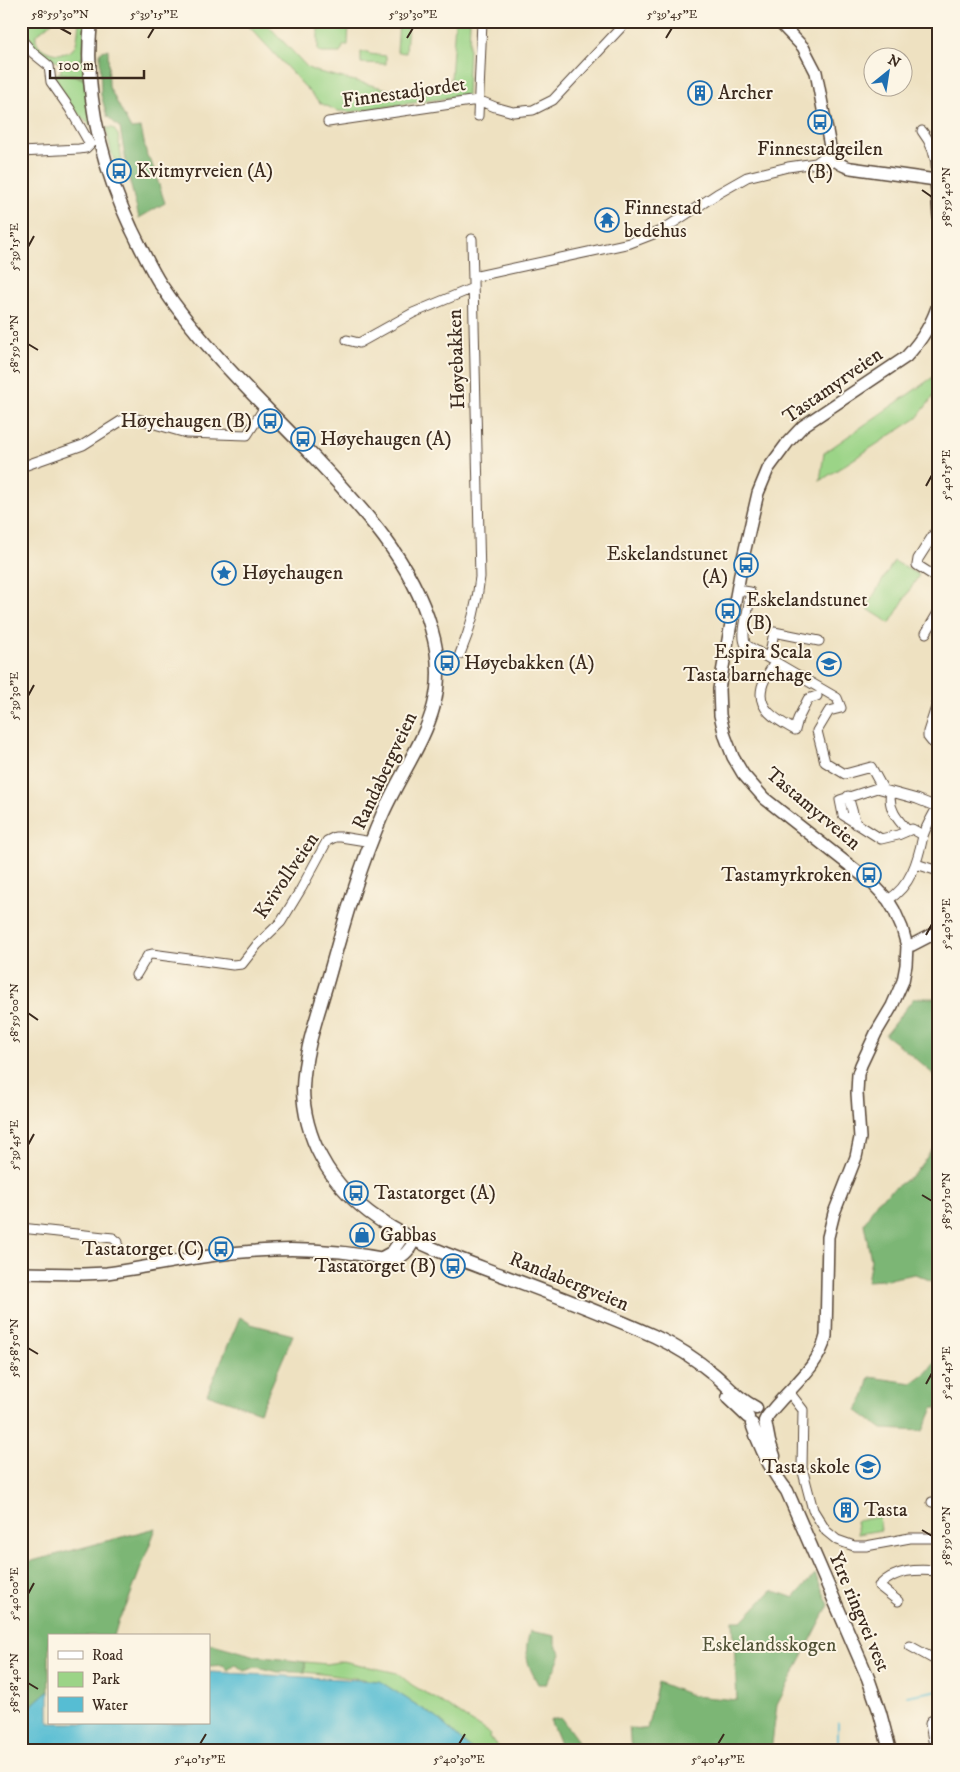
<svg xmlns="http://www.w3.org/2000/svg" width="960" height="1772" font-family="'IM FELL DW Pica',serif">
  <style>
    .green { fill: #9bd487; stroke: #6b7f52 }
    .forest { fill: #7cb674; stroke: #5c7049 }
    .water { fill: #56bdd3; stroke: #487478 }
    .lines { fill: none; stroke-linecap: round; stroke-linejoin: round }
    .stream { stroke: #56bdd3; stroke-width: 2 }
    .minor-casing { stroke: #564536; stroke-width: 11 }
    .major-casing { stroke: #564536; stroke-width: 14 }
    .highway-casing { stroke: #564536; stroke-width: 15 }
    .minor { stroke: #fff; stroke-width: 9 }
    .major { stroke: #fff; stroke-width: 11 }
    .highway { stroke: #fff; stroke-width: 12 }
    .ticks { fill: none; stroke: #3b2a1e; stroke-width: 2 }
    .labels { text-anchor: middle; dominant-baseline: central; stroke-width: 4; stroke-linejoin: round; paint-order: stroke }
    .street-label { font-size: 20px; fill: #3b2a1e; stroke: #fcf5e5 }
    .poi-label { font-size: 20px; fill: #3b2a1e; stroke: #fcf5e5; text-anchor: start }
    .park-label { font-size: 20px; fill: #535438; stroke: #fcf5e5 }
    .neatline { fill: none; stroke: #3b2a1e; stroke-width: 2 }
    .ticks-label { font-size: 12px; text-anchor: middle; fill: #3b2a1e }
  </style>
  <rect width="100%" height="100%" fill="#fcf5e5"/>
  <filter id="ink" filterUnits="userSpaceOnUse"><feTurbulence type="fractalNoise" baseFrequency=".02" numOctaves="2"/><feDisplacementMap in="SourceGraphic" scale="10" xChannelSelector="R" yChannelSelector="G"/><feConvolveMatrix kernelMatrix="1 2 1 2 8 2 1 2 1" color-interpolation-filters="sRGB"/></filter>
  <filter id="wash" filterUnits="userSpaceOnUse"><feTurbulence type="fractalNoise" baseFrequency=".0096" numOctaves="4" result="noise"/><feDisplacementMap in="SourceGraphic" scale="20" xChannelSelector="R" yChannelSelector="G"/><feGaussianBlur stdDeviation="1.12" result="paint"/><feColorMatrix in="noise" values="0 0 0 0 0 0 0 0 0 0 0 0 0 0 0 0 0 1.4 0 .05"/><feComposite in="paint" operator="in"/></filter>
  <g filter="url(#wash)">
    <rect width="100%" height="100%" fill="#eee1c1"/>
    <!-- green -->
    <path class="green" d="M21,21H53L36,35C33,51 62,60 73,49C78,44 78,29 79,21H89L83,57L79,60L85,57L86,79L76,75L60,73L63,63C44,60 33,48 21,34Z
      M244,21H264L308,68L315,71L391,90L448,85L451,79L455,21H470L467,95L351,112L338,111L320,103Z
      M318,21H355L349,22L348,45H344L340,53H322L318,51Z
      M399,21H408L406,53L397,52Z
      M361,52H368L369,54L386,56V64L361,63Z
      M58,73L76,76L85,80L92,126C81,120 55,88 54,76Z
      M106,128H113L118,135L122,161L119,169L112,155Z
      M939,373V389L917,418L820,481L824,453Z
      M894,561L919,575L890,623L866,608Z
      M879,1517L881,1530L858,1534L856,1521Z
      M343,1661L397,1673L412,1685L441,1702L490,1734L489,1738L504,1751H473L437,1718L379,1681L305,1672V1662L327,1664Z"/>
    <!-- forest -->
    <path class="forest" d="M108,49L109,87L131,129L141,128L147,156L151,161L165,203L139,218L128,174L120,128L107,116L101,95L100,52Z
      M914,998H939V1079L904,1049L885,1035Z
      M939,1141V1284L915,1274L883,1280L867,1281L871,1260L864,1224L877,1201L914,1174Z
      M240,1317L251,1324L293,1335L260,1412L207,1394Z
      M939,1356V1408H933L923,1431L882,1429L856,1410L864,1398L870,1377L912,1383L927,1372Z
      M156,1528L126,1607L119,1619L114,1636H49V1690L26,1710L21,1723V1564Z
      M815,1574L829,1605L777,1705L771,1751H631L629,1728L647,1729L658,1682L693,1696L737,1700L733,1621H742L772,1590L794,1598Z
      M530,1631L555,1636V1643L561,1654L555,1669L546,1684H538C527,1663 523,1655 530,1631Z
      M209,1643L256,1656L305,1662V1672H278L256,1667L244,1671L235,1664L228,1670L223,1665L209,1666Z
      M561,1718L585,1751H563L550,1720Z"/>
    <!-- water -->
    <path class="water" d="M209,1672L379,1681L437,1718L473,1751H21C21,1716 22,1712 49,1690V1723H209Z"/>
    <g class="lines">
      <!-- stream -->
      <path class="stream" d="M907,1696L939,1690
        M838,1751V1723"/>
    </g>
  </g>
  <g filter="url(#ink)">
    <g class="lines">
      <!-- minor casing -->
      <g class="minor-casing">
        <path id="minor" d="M21,39L33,53L49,66L51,82L70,109L90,144L86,148L79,149L21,152
          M478,116L482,21
          M328,122L478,100L495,107L513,112L533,110L553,100L627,21
          M922,131C934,146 938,162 936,180H939
          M816,163L831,152
          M473,277L630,243L661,231L717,194L747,177L788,167L816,163L822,165L830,164L835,160
          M347,340L359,343L413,313L473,288
          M21,467L83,445L121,421L134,418L186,433L247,435L265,407
          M939,526L918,559L917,565L939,579
          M738,590L750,592C751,606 739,634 746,645L837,698L841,708L829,711L817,731L825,762L845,774L871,767L883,789
          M926,633L939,611
          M460,654C471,628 477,606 480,577L472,239
          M767,657L770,653L774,632L819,641
          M775,662C771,670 764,678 762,687C756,710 779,721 795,730L798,719L808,699L817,696
          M939,698L928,732V737L932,742L939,744
          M891,792C887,808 898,820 908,831
          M848,796L856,824
          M916,864L935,870L939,868
          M888,900C911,886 918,860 923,836C926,826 933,816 937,807L917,799L877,788L840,800L843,815L881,839L898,835L912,829L923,835
          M136,975L148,955L152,954L233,965L242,964L257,945L281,922L301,889L327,841L335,837H341L372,842
          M21,1228L113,1238L118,1242
          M789,1392L803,1410L802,1468L813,1510L826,1531L837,1540L854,1546H866L910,1538H939
          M932,1502L939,1503
          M898,1601L879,1586C895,1569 917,1569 939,1571
          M910,1646L939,1662
          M935,1751L930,1724L931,1721L939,1718"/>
      </g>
      <!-- major casing -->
      <g class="major-casing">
        <path id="major" d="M778,21L803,47L816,72L831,152C835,162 841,166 851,168L936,180L939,217
          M907,946L912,945L939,931
          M381,1258L392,1252L404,1235
          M21,1273L83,1274L107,1273C156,1266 205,1254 255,1251C300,1247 347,1251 392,1260C403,1258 410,1250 414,1240
          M766,1418C785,1391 818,1370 826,1336L828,1237L834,1213L856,1157L860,1138L857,1093L858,1074L861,1065L876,1033L892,1006L903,981L906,965L907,946L902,928L894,910L888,900L872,883L764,798L743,774L733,757L725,736L720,715L719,689L743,558L758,493L768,469L788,442L803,426L906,357C921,341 933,323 939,301"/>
      </g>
      <!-- highway casing -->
      <g class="highway-casing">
        <path id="highway" d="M91,21C83,94 101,164 132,230C141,248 150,268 161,285C203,348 258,399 310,453C359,505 411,558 431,628C455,707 413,747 383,813C359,867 343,926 327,983C317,1017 304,1053 303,1088C303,1111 310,1137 321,1157C357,1226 436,1250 504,1276C555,1295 605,1314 654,1336C676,1346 696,1359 715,1375C730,1388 737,1398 756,1408
          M728,1398L748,1417
          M765,1421L769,1442L774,1456
          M752,1424C760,1447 772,1472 787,1491L868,1678L880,1713L890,1751"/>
      </g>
      <!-- minor -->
      <use href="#minor" class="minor"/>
      <!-- major -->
      <use href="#major" class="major"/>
      <!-- highway -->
      <use href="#highway" class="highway"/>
    </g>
  </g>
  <!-- ticks -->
  <path class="ticks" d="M60,28L71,34M148,38L154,28M407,38L413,28M666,38L672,28M922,190L932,197M28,247L34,236M28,344L38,350M926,486L932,475M28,696L34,685M926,935L932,924M28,1013L38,1020M28,1145L34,1134M922,1195L932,1201M28,1348L38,1354M926,1384L932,1373M922,1530L932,1536M28,1594L34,1583M28,1683L38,1689M200,1744L206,1734M459,1744L465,1734M718,1744L724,1734"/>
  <!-- icons -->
  <defs>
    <g id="building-ring" transform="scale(1.25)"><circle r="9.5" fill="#fcf5e5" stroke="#1f6fb2" stroke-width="1.5"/><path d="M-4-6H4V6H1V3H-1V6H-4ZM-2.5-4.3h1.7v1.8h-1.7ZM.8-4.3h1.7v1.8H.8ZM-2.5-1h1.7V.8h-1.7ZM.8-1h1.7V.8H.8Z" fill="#1f6fb2"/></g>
    <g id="bus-ring" transform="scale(1.25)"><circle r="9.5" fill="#fcf5e5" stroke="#1f6fb2" stroke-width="1.5"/><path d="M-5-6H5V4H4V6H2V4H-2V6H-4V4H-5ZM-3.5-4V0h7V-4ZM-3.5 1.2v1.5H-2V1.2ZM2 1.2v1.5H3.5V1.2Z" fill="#1f6fb2"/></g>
    <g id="temple-ring" transform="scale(1.25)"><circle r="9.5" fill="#fcf5e5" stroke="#1f6fb2" stroke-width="1.5"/><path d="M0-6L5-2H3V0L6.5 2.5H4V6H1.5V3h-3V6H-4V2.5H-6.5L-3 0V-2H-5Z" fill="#1f6fb2"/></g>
    <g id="sight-ring" transform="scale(1.25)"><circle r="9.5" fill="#fcf5e5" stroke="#1f6fb2" stroke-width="1.5"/><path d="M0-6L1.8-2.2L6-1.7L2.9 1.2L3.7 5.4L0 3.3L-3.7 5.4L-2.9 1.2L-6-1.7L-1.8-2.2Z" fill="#1f6fb2"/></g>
    <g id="school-ring" transform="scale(1.25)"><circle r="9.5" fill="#fcf5e5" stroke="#1f6fb2" stroke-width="1.5"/><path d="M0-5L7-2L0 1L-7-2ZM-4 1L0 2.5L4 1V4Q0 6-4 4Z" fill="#1f6fb2"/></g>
    <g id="shop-ring" transform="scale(1.25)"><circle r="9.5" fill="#fcf5e5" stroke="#1f6fb2" stroke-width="1.5"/><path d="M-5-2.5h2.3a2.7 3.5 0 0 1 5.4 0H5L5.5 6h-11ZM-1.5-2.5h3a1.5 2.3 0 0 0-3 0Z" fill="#1f6fb2"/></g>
  </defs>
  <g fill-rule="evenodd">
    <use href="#building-ring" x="700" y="93"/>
    <use href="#bus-ring" x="820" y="122"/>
    <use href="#bus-ring" x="119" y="171"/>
    <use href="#temple-ring" x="607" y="220"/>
    <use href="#bus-ring" x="270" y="421"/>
    <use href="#bus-ring" x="303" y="439"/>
    <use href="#bus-ring" x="746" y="565"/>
    <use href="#sight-ring" x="224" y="573"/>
    <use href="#bus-ring" x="728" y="611"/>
    <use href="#bus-ring" x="447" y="663"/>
    <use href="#school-ring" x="829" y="664"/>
    <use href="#bus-ring" x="869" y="875"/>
    <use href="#bus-ring" x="356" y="1193"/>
    <use href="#shop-ring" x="362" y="1235"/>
    <use href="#bus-ring" x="221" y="1249"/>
    <use href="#bus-ring" x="453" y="1266"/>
    <use href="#school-ring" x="868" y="1467"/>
    <use href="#building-ring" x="846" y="1510"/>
  </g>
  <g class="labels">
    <!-- street labels -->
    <g class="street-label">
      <text transform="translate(404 93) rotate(-8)">Finnestadjordet</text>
      <text transform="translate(457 359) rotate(-92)">Høyebakken</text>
      <text transform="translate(833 386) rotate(-35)">Tastamyrveien</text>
      <text transform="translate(385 771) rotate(-65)">Randabergveien</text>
      <text transform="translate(813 809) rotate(40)">Tastamyrveien</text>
      <text transform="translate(287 876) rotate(-56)">Kvivollveien</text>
      <text transform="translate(569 1282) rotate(22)">Randabergveien</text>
      <text transform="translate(859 1612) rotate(67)">Ytre ringvei vest</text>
    </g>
    <!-- poi labels -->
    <g class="poi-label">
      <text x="718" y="93">Archer</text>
      <text x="820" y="149" text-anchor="middle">Finnestadgeilen<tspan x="820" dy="23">(B)</tspan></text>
      <text x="136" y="171">Kvitmyrveien (A)</text>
      <text x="624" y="208">Finnestad<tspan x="624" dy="23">bedehus</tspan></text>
      <text x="252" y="421" text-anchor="end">Høyehaugen (B)</text>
      <text x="320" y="439">Høyehaugen (A)</text>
      <text x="728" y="554" text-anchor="end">Eskelandstunet<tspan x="728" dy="23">(A)</tspan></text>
      <text x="242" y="573">Høyehaugen</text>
      <text x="746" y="600">Eskelandstunet<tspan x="746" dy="23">(B)</tspan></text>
      <text x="812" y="652" text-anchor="end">Espira Scala<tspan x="812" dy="23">Tasta barnehage</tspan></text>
      <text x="464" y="663">Høyebakken (A)</text>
      <text x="852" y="875" text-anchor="end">Tastamyrkroken</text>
      <text x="374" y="1193">Tastatorget (A)</text>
      <text x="380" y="1235">Gabbas</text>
      <text x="204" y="1249" text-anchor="end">Tastatorget (C)</text>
      <text x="436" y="1266" text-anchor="end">Tastatorget (B)</text>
      <text x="850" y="1467" text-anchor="end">Tasta skole</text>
      <text x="864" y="1510">Tasta</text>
    </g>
    <!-- park labels -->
    <g class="park-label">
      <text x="769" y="1645">Eskelandsskogen</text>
    </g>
  </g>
  <!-- margin -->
  <rect width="960" height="1772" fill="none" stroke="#fcf5e5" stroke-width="55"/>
  <!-- legend -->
  <rect x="48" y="1634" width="162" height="90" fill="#fcf5e5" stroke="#afa495"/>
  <rect x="58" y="1651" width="25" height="8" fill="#ffffff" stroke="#afa495"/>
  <text x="92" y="1660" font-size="15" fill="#3b2a1e">Road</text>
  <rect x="58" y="1672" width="25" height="15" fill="#9bd487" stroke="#afa495"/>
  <text x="92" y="1684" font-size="15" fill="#3b2a1e">Park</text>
  <rect x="58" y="1697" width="25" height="15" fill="#56bdd3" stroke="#afa495"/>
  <text x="92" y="1710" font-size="15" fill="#3b2a1e">Water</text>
  <!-- north arrow -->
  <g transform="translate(888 72) rotate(30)"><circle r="24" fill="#fcf5e5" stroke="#afa495"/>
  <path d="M0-4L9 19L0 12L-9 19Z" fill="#1f6fb2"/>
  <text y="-8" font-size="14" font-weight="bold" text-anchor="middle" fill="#3b2a1e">N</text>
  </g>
  <!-- scale -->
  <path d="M50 70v8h94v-8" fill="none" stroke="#3b2a1e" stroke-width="2.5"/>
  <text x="58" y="70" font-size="15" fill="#3b2a1e" stroke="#fcf5e5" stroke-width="4" paint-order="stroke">100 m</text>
  <rect x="28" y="28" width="904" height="1716" class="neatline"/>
  <g class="ticks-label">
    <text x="60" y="18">58°59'30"N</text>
    <text x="154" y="18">5°39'15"E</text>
    <text x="413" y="18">5°39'30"E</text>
    <text x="672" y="18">5°39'45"E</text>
    <text transform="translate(946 197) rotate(-90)" y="4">58°59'40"N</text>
    <text transform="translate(14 247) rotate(-90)" y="4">5°39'15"E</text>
    <text transform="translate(14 344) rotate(-90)" y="4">58°59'20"N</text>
    <text transform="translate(946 475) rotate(-90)" y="4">5°40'15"E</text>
    <text transform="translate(14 696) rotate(-90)" y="4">5°39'30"E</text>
    <text transform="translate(946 924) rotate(-90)" y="4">5°40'30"E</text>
    <text transform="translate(14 1013) rotate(-90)" y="4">58°59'00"N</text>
    <text transform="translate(14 1145) rotate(-90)" y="4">5°39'45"E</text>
    <text transform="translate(946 1201) rotate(-90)" y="4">58°59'10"N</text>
    <text transform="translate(14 1348) rotate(-90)" y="4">58°58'50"N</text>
    <text transform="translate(946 1373) rotate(-90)" y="4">5°40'45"E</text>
    <text transform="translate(946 1536) rotate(-90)" y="4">58°59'00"N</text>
    <text transform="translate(14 1594) rotate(-90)" y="4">5°40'00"E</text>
    <text transform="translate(14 1683) rotate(-90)" y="4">58°58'40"N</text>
    <text x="200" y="1763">5°40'15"E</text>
    <text x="459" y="1763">5°40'30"E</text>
    <text x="718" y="1763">5°40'45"E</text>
  </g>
</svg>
